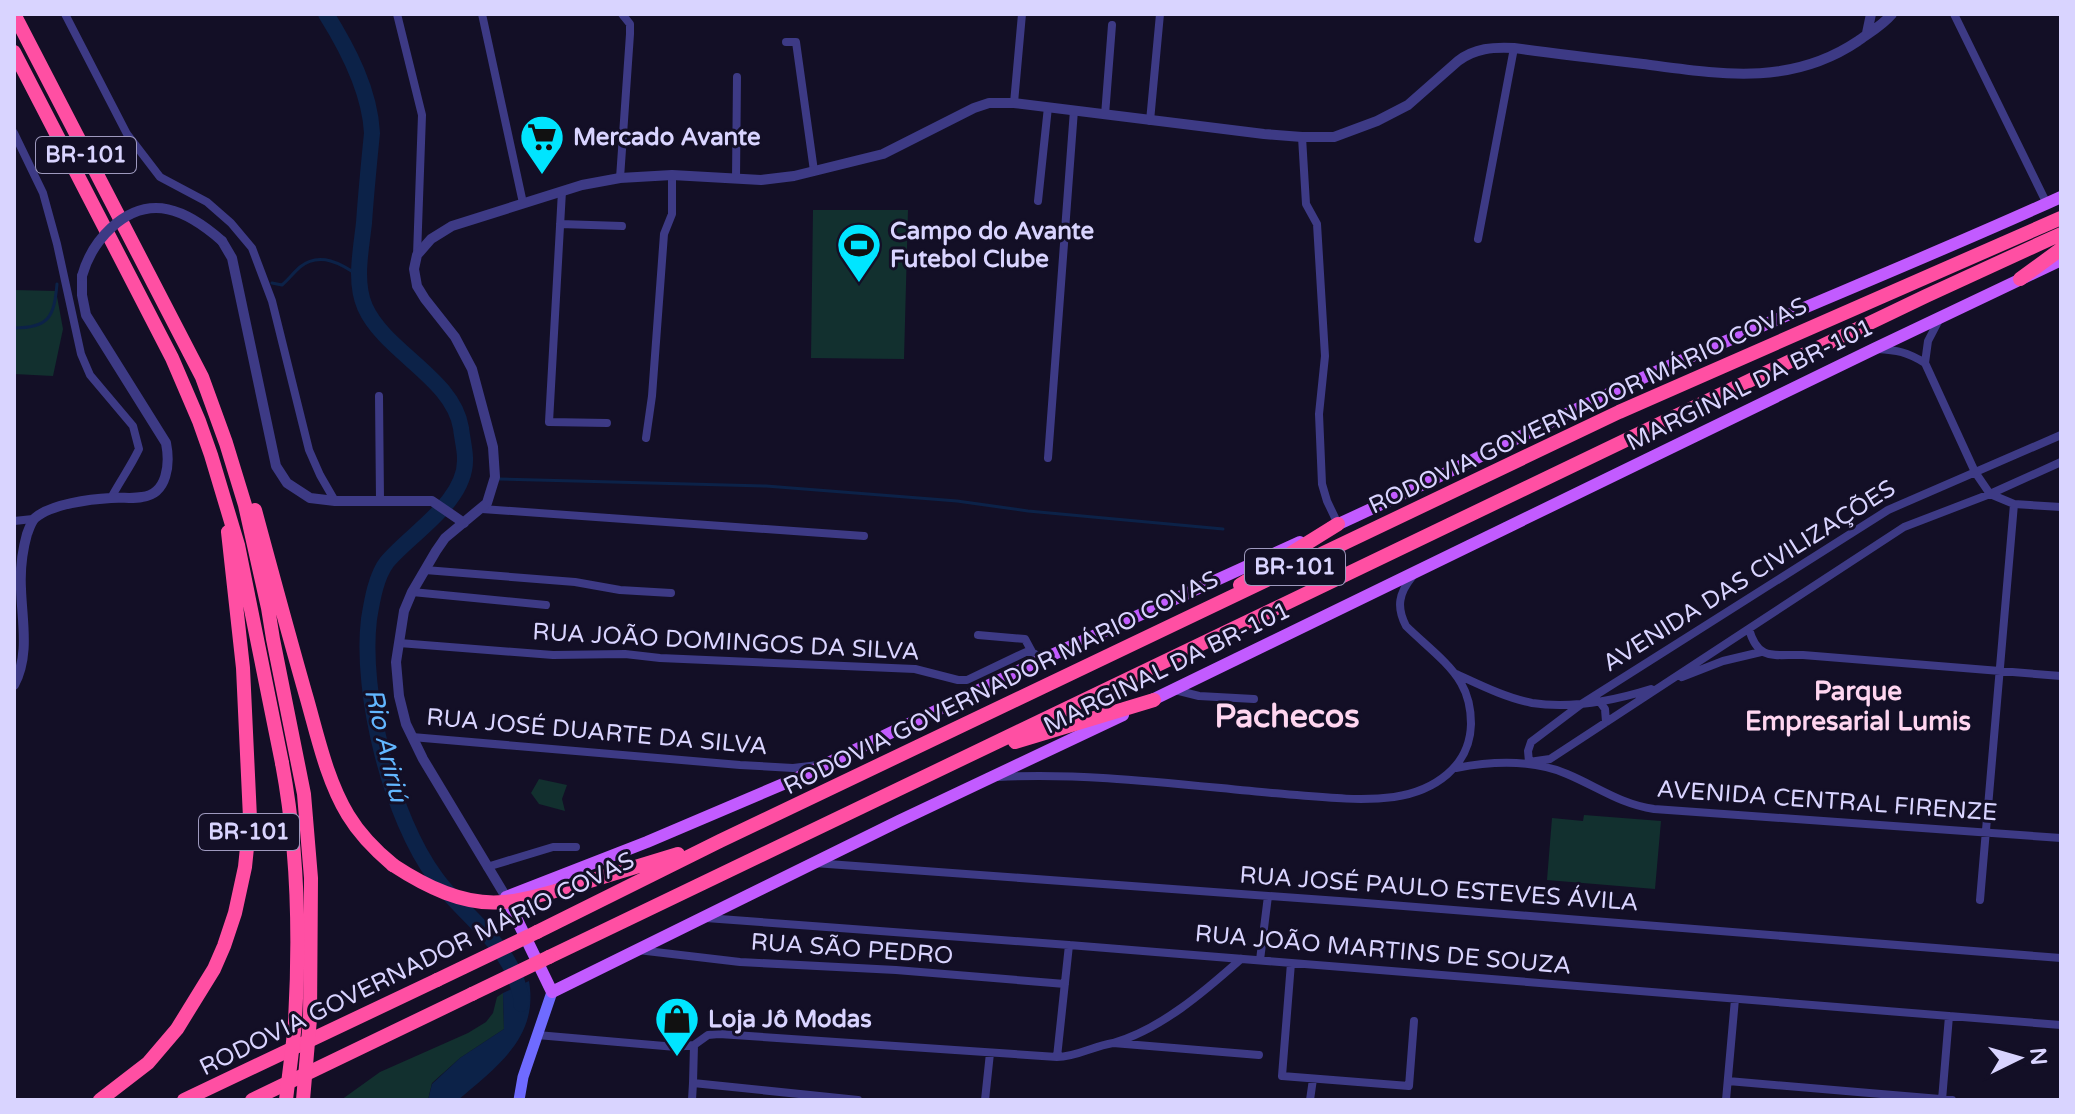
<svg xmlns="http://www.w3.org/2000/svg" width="2075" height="1114" font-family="'Varela Round',sans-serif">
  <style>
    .green { fill: #12302f }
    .water { fill: #0c2248 }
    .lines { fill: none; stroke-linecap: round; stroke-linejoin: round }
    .stream { stroke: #0c2248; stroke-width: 3 }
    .river { stroke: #0c2248; stroke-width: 16 }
    .minor { stroke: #3d3a85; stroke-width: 8 }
    .tertiary { stroke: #3d3a85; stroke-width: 10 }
    .secondary { stroke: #6f6bff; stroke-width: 11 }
    .primary { stroke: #c25bff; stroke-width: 12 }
    .motorway { stroke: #ff4fa3; stroke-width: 14 }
    .tertiary-bridge { stroke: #3d3a85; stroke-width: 10 }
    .motorway-bridge { stroke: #ff4fa3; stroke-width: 14 }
    .labels { text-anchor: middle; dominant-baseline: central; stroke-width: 6; stroke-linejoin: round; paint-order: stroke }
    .shield { fill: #130f26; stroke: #9e99be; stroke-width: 2 }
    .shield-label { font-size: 22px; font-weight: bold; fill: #d9d4ff }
    .poi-label { font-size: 24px; font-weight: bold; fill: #d9d4ff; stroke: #130f26; text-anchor: start }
    .street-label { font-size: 24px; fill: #d9d4ff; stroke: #130f26 }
    .neighbourhood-label { font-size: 26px; font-weight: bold; fill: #ffd6f0; stroke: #130f26 }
    .water-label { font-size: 26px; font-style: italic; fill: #62b6ff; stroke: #130f26 }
    .district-label { font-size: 32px; font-weight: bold; fill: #ffd6f0; stroke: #130f26 }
  </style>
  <rect width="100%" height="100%" fill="#130f26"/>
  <!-- green -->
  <path class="green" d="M813,210H908L904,359L811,358Z
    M14,290L56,291L63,329L53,376L14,374Z
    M539,779L567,785L562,799L565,811L539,804L531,793Z
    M1584,815L1661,821L1655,889L1547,880L1552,818L1583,821Z
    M503,993L504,1029L460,1058L432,1083L428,1100H341L380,1072L468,1033L486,1022L493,1013L497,997Z"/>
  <!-- water -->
  <path class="water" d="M529,981C539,1038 496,1067 458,1100H428L432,1084L460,1058L504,1029L503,993Z"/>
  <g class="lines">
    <!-- stream -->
    <path class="stream" d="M272,283L282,285C289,279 294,272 300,267C320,251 342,264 359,276
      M14,328C50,328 54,316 57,284
      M499,479L766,486L957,501L1028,511L1223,529"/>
    <!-- river -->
    <path class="river" d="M326,14C348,49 370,91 372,133C369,163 366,193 364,223C361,250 354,282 365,307C385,352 453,378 461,428C462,438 465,449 465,458C467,501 411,533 387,562C376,576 372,601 369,619C360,693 391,818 436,878C459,910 495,934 513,971C517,980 519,990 522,1000L521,1004"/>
    <!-- minor -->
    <path class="minor" d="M65,14L127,134L160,177L207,202L231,223L252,248L272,301L309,450L320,475L335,501
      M397,14L422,115L417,255
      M482,14L523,203
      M1954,14L2047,204
      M786,42H796L814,171
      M1014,103L1022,14
      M1105,115L1112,25
      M1150,121L1160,14
      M14,133L43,193L57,244L81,354L90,375L133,426L139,449C131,466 120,481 111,498
      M1302,137L1306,204L1317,224L1325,356L1319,414L1322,484L1327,501L1338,524
      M620,178L630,34V24L622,14
      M736,178L737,77
      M562,191L549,422L607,423
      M1038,201L1048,107
      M560,224L622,226
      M1478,239L1514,48
      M1940,318L1928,341L1925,363L1975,472L1990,494L2014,504L2061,507
      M1877,349C1897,350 1907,352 1925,363
      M379,396L380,500
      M2061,435L1888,510L1580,705L1531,742L1528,751L1529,762L1550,759L1904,527L1990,494L2061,462
      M646,438L652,396L664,234L672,214V175
      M1048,458L1074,110
      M482,509L864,536
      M14,521L33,519
      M425,570L575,582L620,590L671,593
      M412,592L546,605
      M1749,629C1758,662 1775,654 1803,655L2061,676
      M978,635L1025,639L1032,652
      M399,643L553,655L625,654L660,658L915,669L958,680H967L1026,652H1032L1043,659
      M1456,674C1480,685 1506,698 1532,703C1572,709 1613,701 1651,689
      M1682,677L1723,661L1761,652
      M1175,690L1199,696L1254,699
      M1600,702L1605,709L1606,722
      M412,737L740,765L793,768L818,765
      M1456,768C1493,761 1532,759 1567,774C1598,787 1620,804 1654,809L2061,838
      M998,777C1087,772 1183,785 1272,793C1312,796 1355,802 1394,797C1434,791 1470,767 1471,724C1471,710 1468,695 1461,683C1450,663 1423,643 1406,626C1396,607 1399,593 1412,577
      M814,863L1353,902L2061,958
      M487,867L553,847H576
      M1980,900L2014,504
      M706,918L1069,945L2061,1025
      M638,950L740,962L896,970L1065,984
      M1241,959C1205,991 1160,1030 1113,1043L1259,1055
      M1260,960L1268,896
      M1291,963L1282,1076L1409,1086L1414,1021
      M537,1035L676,1047L694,1045L693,1083L858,1100
      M694,1045L708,1035L719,1034L1057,1057C1077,1057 1093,1046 1113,1043
      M1057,1057L1069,945
      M1728,1081L1952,1100
      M692,1100L693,1083
      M985,1100L990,1053
      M1310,1100L1313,1079
      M1726,1100L1735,999
      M1942,1100L1949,1016"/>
    <!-- tertiary -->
    <path class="tertiary" d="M1867,33L1871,14
      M222,241L232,258L276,466L287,483L310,498L335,501H432L464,523
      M14,685C30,655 22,621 21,589C20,571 22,552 27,534C29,529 31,522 35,518C51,504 91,499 111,498C121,497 132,499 142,497C168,494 170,463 166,443L86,315L82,295V276
      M506,897L423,759L406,724L399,696L396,662L404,611L412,592L436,551L445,538L487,503L495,477L493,447L472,369L455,337L425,299L417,286L414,269L417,255L431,239L452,226L582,185L620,178L672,175L761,180L794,176L883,154L974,108L989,103H1014L1264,134L1302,137H1334L1377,121L1408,105L1458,61C1475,48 1493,47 1514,48C1557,54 1600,59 1643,64C1719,74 1790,87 1858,41C1869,33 1883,25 1892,14"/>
    <!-- secondary -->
    <path class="secondary" d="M519,1100L523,1077L552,992"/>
    <!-- primary -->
    <path class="primary" d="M1332,527C1438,479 1542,424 1649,375C1785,314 1925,259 2061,197
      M1146,703L1874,349L2061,260
      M1123,715L899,821L552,992L506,897L647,842L795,779L1043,659L1300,542"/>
    <!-- motorway -->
    <path class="motorway" d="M14,14L202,377L226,443L245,505L268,608L273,639L304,794L311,878L310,1019
      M14,52L172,358L199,421L211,455L238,545L282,763
      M2020,279L2061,249
      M255,510C272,573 289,636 307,699C318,738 327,780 348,815C360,835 375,850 393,865
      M1240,585L1338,524
      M1015,742L1154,700
      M583,883L678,854
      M537,932L720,841L1619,412L2061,218
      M549,957L1926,296L2061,234
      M100,1100L148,1063L177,1029L214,969L224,946L235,913L245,867L250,818L243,668L228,532
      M184,1100L437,980
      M252,1100L472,994"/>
    <!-- tertiary-bridge -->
    <path class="tertiary-bridge" d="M82,276C87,258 97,241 111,228C150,192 187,210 222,241"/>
    <!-- motorway-bridge -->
    <path class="motorway-bridge" d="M282,763C298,848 300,935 295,1021C293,1047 289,1074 286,1100
      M393,865C425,886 464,906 504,902C530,900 557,890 583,883
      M437,980L537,932
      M472,994L549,957
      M303,1100L310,1019"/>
  </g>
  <!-- icons -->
  <defs>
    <g id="supermarket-pin" transform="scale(2.3)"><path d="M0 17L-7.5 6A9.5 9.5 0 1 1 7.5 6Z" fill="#00e5ff" stroke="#130f26"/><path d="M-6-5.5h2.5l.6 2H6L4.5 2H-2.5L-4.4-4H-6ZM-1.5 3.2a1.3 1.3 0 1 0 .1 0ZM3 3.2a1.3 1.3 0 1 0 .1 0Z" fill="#111"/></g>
    <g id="stadium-pin" transform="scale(2.3)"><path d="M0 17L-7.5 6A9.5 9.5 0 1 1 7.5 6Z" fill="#00e5ff" stroke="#130f26"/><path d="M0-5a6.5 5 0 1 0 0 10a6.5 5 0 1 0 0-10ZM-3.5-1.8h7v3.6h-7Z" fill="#111"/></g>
    <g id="shop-pin" transform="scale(2.3)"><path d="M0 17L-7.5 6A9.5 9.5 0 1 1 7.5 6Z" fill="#00e5ff" stroke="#130f26"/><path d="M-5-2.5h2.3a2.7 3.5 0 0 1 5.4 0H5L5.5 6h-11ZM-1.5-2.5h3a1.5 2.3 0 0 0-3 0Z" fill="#111"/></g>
  </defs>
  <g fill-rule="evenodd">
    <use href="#supermarket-pin" x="542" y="137"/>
    <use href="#stadium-pin" x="859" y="245"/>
    <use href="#shop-pin" x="677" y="1019"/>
  </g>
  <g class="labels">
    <!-- shield labels -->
    <g class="shield">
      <rect x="36" y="137" width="100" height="36" rx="6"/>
      <rect x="1245" y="549" width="100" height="36" rx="6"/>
      <rect x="199" y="814" width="100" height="36" rx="6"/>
    </g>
    <g class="shield-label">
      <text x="86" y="155">BR-101</text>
      <text x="1295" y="567">BR-101</text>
      <text x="249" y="832">BR-101</text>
    </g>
    <!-- poi labels -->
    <g class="poi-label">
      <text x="573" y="137">Mercado Avante</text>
      <text x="890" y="231">Campo do Avante<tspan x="890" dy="28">Futebol Clube</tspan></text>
      <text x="708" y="1019">Loja Jô Modas</text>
    </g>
    <!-- street labels -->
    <g class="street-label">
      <text transform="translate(1750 385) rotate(-26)">MARGINAL DA BR-101</text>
      <text transform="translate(1588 406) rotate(-25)">RODOVIA GOVERNADOR MÁRIO COVAS</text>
      <text transform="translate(1749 576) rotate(-32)">AVENIDA DAS CIVILIZAÇÕES</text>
      <text transform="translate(726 642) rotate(3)">RUA JOÃO DOMINGOS DA SILVA</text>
      <text transform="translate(1167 668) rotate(-26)">MARGINAL DA BR-101</text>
      <text transform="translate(1001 683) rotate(-26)">RODOVIA GOVERNADOR MÁRIO COVAS</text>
      <text transform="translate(597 732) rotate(5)">RUA JOSÉ DUARTE DA SILVA</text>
      <text transform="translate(1827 801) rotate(4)">AVENIDA CENTRAL FIRENZE</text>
      <text transform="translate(1439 889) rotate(4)">RUA JOSÉ PAULO ESTEVES ÁVILA</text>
      <text transform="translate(852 949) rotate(4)">RUA SÃO PEDRO</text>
      <text transform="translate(1383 950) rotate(5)">RUA JOÃO MARTINS DE SOUZA</text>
      <text transform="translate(417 964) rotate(-26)">RODOVIA GOVERNADOR MÁRIO COVAS</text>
    </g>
    <!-- neighbourhood labels -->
    <g class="neighbourhood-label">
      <text x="1858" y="691">Parque<tspan x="1858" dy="30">Empresarial Lumis</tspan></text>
    </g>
    <!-- water labels -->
    <g class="water-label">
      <text transform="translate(386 745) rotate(77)">Rio Aririú</text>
    </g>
    <!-- district labels -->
    <g class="district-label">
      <text x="1287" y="717">Pachecos</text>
    </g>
  </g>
  <!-- border -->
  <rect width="2075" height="1114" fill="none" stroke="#d9d4ff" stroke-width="32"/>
  <!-- north arrow -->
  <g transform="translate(2019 1058) rotate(85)" stroke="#130f26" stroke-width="6" paint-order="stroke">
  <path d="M0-6L14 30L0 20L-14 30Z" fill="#d9d4ff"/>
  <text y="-12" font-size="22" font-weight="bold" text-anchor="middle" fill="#d9d4ff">N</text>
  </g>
</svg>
